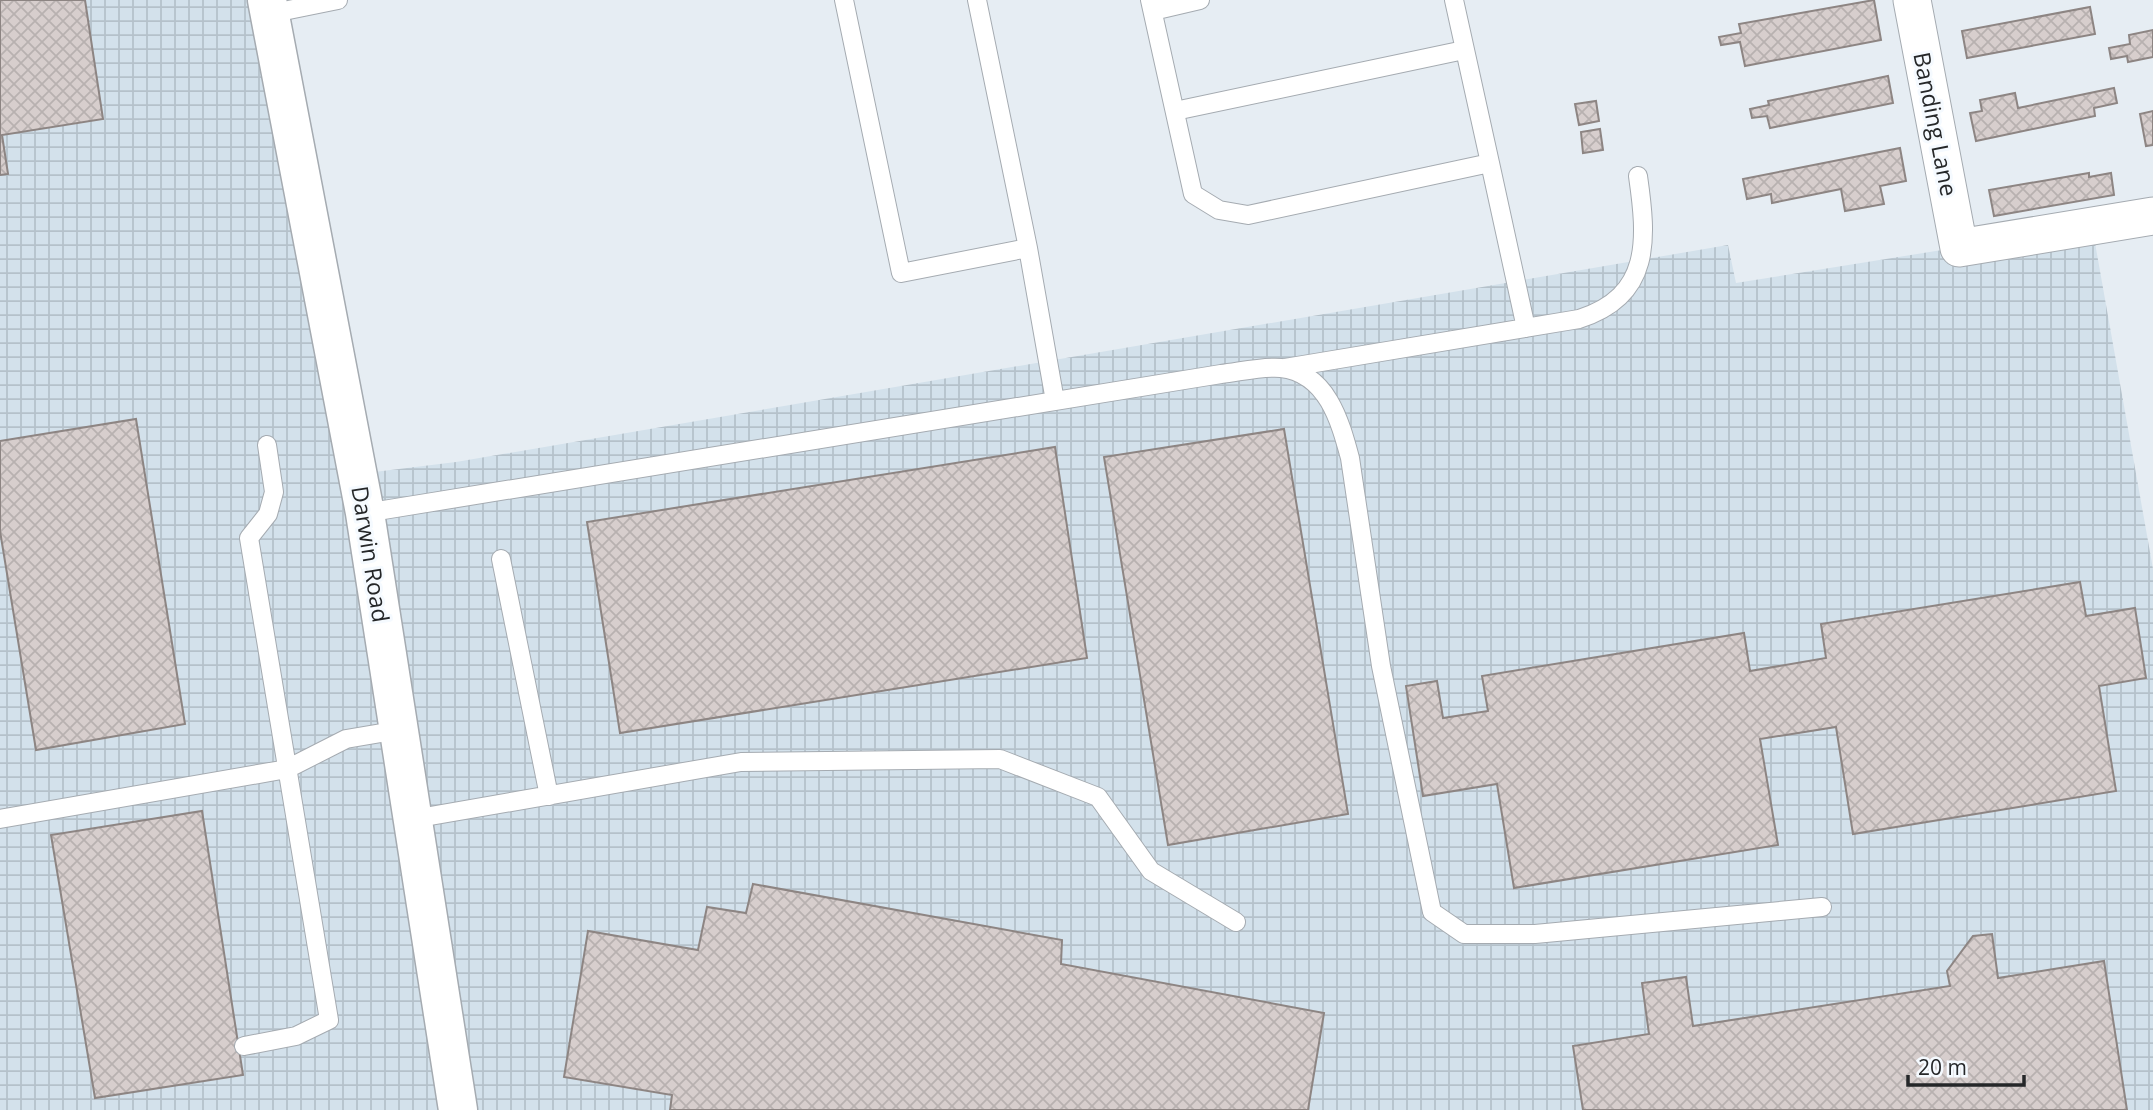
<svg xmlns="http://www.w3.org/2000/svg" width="2153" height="1110" font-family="'Open Sans',sans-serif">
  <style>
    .industrial { fill: url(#industrial-grid) }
    .building { fill: url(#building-cross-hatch); stroke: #8d8583; stroke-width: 2 }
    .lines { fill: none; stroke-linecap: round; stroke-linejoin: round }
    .lane-casing { stroke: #a5abb1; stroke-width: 20 }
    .street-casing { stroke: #a5abb1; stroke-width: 39 }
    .secondary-casing { stroke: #a5abb1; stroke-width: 41 }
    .lane { stroke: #fff; stroke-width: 18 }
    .street { stroke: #fff; stroke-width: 37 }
    .secondary { stroke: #fff; stroke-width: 38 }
    .labels { text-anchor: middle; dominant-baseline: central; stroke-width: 6; stroke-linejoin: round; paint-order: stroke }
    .street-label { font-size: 23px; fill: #252729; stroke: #f5faff }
  </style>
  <defs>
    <pattern id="industrial-grid" width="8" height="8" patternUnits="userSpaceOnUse" patternTransform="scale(1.75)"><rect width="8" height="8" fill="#d3e1eb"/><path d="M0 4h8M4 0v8" fill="none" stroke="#b5c1ca"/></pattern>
    <pattern id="building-cross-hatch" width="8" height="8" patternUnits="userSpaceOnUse" patternTransform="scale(1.75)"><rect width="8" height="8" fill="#d7cecd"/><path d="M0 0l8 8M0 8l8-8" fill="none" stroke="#b8b1b0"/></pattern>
  </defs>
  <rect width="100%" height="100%" fill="#e6edf3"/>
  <!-- industrial -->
  <path class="industrial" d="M0,0H267L358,474L456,462L1728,245L1736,283L2092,226L2153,569V1110H0Z"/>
  <!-- building -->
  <path class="building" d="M0,0H85L103,119L2,135L8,174L0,175Z
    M1874,0L1881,40L1745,66L1740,42L1721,45L1719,37L1741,33L1739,24Z
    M2090,7L2095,34L1967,58L1962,31Z
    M2153,30V57L2128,62L2127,56L2111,59L2109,48L2130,44L2129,35Z
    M1888,76L1893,103L1770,128L1767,116L1752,118L1750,109L1769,105L1768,101Z
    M2114,88L2117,103L2094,108L2095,116L1976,141L1970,113L1982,111L1980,100L2015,93L2018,108Z
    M1596,101L1599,121L1579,125L1575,104Z
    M2153,111V145L2146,146L2140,114Z
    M1600,129L1603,150L1583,153L1581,132Z
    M1900,148L1906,181L1880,186L1884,204L1845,211L1841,189L1772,203L1771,194L1747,199L1743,179Z
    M2089,173V177L2111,173L2114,195L1994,216L1989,190Z
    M136,419L185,724L36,750L0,531V441Z
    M1284,429L1348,814L1168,845L1104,457Z
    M1055,447L1087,658L620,733L587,522Z
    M2080,582L2086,616L2135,608L2146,678L2099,686L2116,791L1853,834L1836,727L1760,739L1778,845L1514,888L1497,784L1423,796L1406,686L1437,681L1443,718L1488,711L1482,676L1744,633L1750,671L1826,658L1821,624Z
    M202,811L243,1075L95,1098L51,835Z
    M753,884L1062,940L1061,964L1324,1013L1308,1110H670L672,1095L564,1077L588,931L698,950L707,907L746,913Z
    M1992,934L1998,978L2104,961L2127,1110H1583L1573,1046L1649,1034L1642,983L1686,977L1693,1026L1950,986L1947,971L1973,936Z"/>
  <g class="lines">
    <!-- lane casing -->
    <g class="lane-casing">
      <path id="lane" d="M844,0L901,273L1028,248L977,0
        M1150,0L1193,194L1219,210L1248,215L1490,163L1526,328
        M1454,0L1490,163
        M1153,11L1200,0
        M269,14L338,0
        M1175,111L1464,50
        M1028,248L1055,401
        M1285,368L1579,319C1652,296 1647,239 1638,176
        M365,513L1221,374C1239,372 1264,366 1281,368C1327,373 1340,421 1350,458L1381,666L1432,912L1464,934H1535L1822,907
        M501,559L549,796
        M0,819L287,769L346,739L399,730
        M413,819L741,762L1000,759L1098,797L1151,871L1236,922
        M244,1046L296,1036L329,1020L249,538L268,514L274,492L267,445"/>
    </g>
    <!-- street casing -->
    <g class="street-casing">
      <path id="street" d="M1912,0L1959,248L2153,216"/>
    </g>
    <!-- secondary casing -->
    <g class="secondary-casing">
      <path id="secondary" d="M267,0L365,513L458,1110"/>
    </g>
    <!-- lane -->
    <use href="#lane" class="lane"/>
    <!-- street -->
    <use href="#street" class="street"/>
    <!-- secondary -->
    <use href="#secondary" class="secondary"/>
  </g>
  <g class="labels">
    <!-- street labels -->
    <g class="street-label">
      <text transform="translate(1936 124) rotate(79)">Banding Lane</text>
      <text transform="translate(371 554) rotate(81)">Darwin Road</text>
    </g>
  </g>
  <!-- scale -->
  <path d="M1908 1075v10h116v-10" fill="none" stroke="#252729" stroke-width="3.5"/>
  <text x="1918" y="1075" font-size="21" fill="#252729" stroke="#f5faff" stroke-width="5" paint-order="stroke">20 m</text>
</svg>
